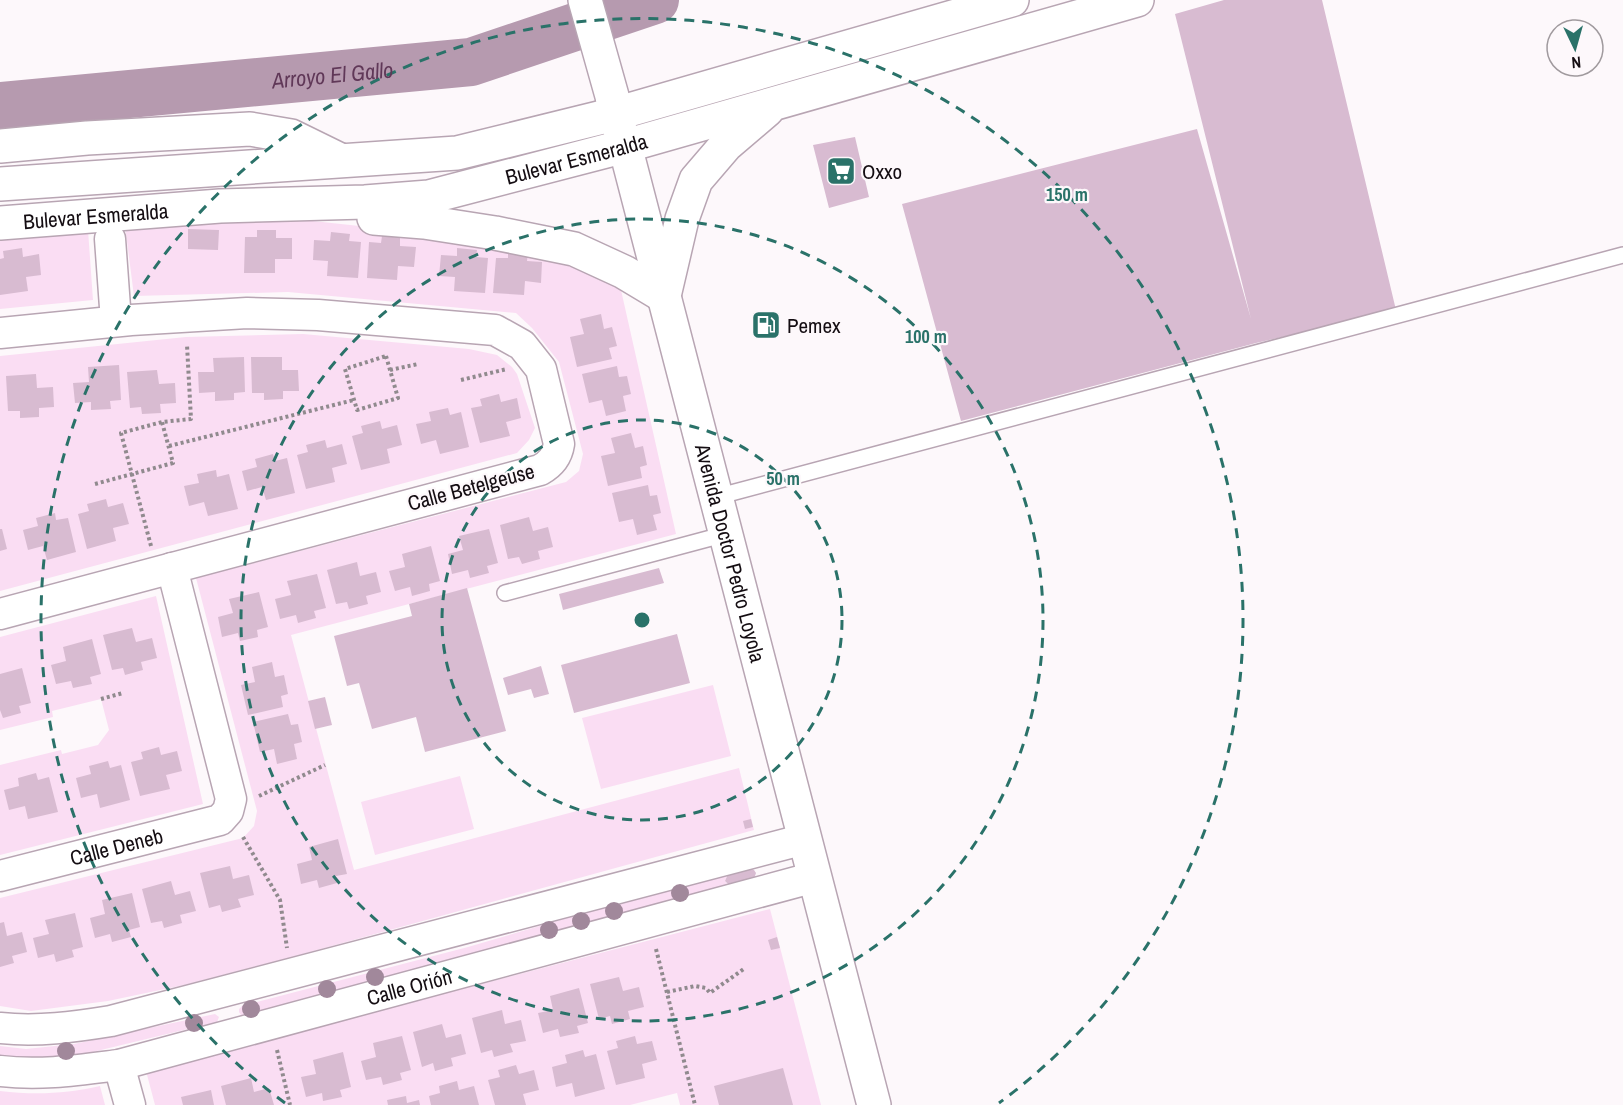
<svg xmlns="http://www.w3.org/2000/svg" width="1623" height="1105" font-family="'Archivo Narrow',sans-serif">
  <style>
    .green { fill: #faddf3 }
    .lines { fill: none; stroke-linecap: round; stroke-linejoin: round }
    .river { stroke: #b69aaf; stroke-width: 48 }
    .building { fill: #d8bbd1 }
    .lane-casing { stroke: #b8a5b3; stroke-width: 18 }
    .street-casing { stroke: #b8a5b3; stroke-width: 33 }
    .secondary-casing { stroke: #b8a5b3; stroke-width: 36 }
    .highway-casing { stroke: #b8a5b3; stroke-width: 36 }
    .path { stroke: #908a8e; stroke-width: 4; stroke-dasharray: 3 3; stroke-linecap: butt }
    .lane { stroke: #fff; stroke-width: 15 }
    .street { stroke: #fff; stroke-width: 30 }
    .secondary { stroke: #fff; stroke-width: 33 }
    .highway { stroke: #fff; stroke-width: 33 }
    .tree { fill: #a1889b }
    .ring { fill: none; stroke: #2a7269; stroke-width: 3; stroke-dasharray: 10 8 }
    .labels { text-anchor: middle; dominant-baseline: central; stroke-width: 4.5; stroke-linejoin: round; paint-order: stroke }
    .street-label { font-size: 21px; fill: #140d12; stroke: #fdf8fb }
    .poi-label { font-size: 21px; fill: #140d12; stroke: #fdf8fb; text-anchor: start }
    .water-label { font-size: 22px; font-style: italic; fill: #603858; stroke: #fdf8fb }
    .centre { fill: #2a7269; stroke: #fdf8fb; stroke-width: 3 }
    .ring-label { font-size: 18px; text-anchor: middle; font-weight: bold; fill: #2a7269; stroke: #fdf8fb; stroke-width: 4.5; stroke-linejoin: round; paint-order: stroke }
  </style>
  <rect width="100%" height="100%" fill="#fdf8fb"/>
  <!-- green -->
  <path class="green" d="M226,218L313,221L516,243L575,261L621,290L676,534L291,635L354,870L739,768L754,830L288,958L184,985L108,1001L31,1011L0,1006V898L243,838L254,826L257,811L196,578L566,482L579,471L583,454L559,362L532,328L516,313L288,292L134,296L125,226Z
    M88,230L93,300L0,309V239Z
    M303,334L469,349L497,355L512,367L517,374L535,428L529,440L517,453L0,591V356L186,337Z
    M156,596L203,804L0,855V765L61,750L62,754L98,745L109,730L101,699L52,711L53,717L0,730V637Z
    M713,685L731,756L601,789L582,718Z
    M460,776L474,829L375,855L361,802Z
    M728,874L725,881L728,885H733C646,906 560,931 473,955C397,976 321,995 244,1015H241L239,1012V1009L242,1006L468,947L665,889Z
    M770,909L821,1105H680L677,1093L630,1105H155L146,1071Z
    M215,1014L219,1017L217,1022L76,1056L28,1061L0,1057V1046L26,1049L74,1044Z
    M100,1086L105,1105H0V1091C34,1095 66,1094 100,1086Z"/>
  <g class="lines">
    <!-- river -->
    <path class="river" id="s1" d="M0,106L471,62L655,0"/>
  </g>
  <!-- building -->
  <path class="building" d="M1224,0H1322L1396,310L1256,343L961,421L902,204L1197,129L1251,319L1175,14Z
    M855,137L869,197L829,208L813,145Z
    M188,229L219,230L218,250L188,249Z
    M257,230H276V238H292V259H275V273H244L245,237H257Z
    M331,232L350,234L349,241L361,242L358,278L327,276L328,261L313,260L314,240L330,241Z
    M382,236L400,237V246L416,247L414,267L398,266L397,280L367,278L369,242L381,243Z
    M22,248L23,257L39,254L41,275L26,277L28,291L0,295V259L4,258L3,251Z
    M457,248L477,250L476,257L488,258L485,293L454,291L455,277L439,276L441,255L457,256Z
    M508,251L528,253L527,261L542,262L541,283L525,281L524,295L493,293L496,258H508Z
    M601,314L604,329L612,327L617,346L609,348L612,359L577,367L570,337L584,334L580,319Z
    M244,357L245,392L234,393V400L215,401V392L199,393L198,372H214L213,358Z
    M251,357H282V370H298L299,391H283V399L264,400V393H252Z
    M119,365L121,400L110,401L111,409L91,410V402L75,403L73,383L89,382L88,367Z
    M617,366L619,377L627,376L631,394L623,396L626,411L606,416L602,400L589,403L582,374Z
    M157,370L159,384L175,383L176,403L160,404L161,413L142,414L141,407L130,408L127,372Z
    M36,374L37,388L53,387L54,407L39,408V417L20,418V411H8L6,376Z
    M499,394L501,402L517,398L521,418L506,422L510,436L480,443L471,408L482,406L480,399Z
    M448,408L450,415L461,412L469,447L440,454L436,440L421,444L416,424L431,421L429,412Z
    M380,421L382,429L397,425L402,445L387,449L390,463L361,470L352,436L363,433L361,426Z
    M631,433L635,448L643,446L647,465L640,467L642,478L608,486L601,456L615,453L611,438Z
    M325,440L327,448L342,444L347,464L332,468L335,482L306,489L297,455L308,452L306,445Z
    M273,454L275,461L287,458L295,493L266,500L262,487L247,491L242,471L257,467L255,459Z
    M216,470L217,477L229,474L238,509L208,516L204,502L189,506L184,486L199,483L197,474Z
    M648,485L650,496L657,495L661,513L653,515L657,530L637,535L633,519L619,522L612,493Z
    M106,499L108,507L123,503L129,524L113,528L116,541L87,549L78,514L89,511L87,504Z
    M55,513L56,520L68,518L76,552L47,560L43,546L28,550L23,530L38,526L36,518Z
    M529,517L533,531L548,527L553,547L538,551L540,559L522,564L519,557L508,559L500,525Z
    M0,529H2L7,549L0,551Z
    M489,529L498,563L487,566L489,573L470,578L468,570L452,574L448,554L463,550L459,536Z
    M431,546L440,581L429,584L430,591L412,596L410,587L395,591L389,571L405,567L402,554Z
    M357,562L360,576L376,572L381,592L366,596L368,604L349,609L347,602L336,604L327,570Z
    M659,568L664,583L563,610L559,594Z
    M317,574L326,608L314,611L316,618L298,623L296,615L280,619L275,599L291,595L287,581Z
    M467,588L506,731L425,752L416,717L372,729L359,683L347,686L334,636L412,616L409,604Z
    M259,592L268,627L257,630L258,637L240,641L238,633L222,637L218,617L233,613L229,599Z
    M132,628L136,642L152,638L157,658L141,662L143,670L125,675L123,668L112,670L103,635Z
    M677,634L690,683L574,713L561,665Z
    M92,639L101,674L90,677L92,684L73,688L71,681L56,684L51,665L66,661L63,647Z
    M272,662L275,677L284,675L288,694L281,696L283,707L248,715L241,685L255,682L252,667Z
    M541,666L549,694L534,698L531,689L508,695L503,678Z
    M22,668L31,703L19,706L21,713L3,718L0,710V674Z
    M325,697L332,725L315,729L308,701Z
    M288,714L291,725L298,724L302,742L294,744L297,759L277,764L274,749L260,752L253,722Z
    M159,747L161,755L177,751L182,771L166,775L170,789L140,796L131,762L143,759L141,752Z
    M108,761L110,768L121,765L130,800L100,808L97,794L81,798L76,778L91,774L89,766Z
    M36,773L38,780L49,777L58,812L28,819L25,806L9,810L4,790L19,786L18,778Z
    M751,819L753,827L745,829L743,821Z
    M338,839L347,874L336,876L337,883L319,888L317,880L301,884L297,864L312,860L309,847Z
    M230,866L233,879L249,875L254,895L238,899L241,907L222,912L220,905L209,908L200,873Z
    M750,868L754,870L756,873L754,879L729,885L725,881L728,874Z
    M171,881L175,895L190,891L196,911L180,915L182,923L164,928L162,921L151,923L142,889Z
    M132,893L140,927L129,930L131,937L112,942L110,934L95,938L90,918L105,914L102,900Z
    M75,913L83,947L72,950L74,957L56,962L54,954L38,958L33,938L49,934L45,920Z
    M4,922L7,936L22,932L27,952L12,956L14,963L0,967V923Z
    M777,937L780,948L771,950L768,940Z
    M619,977L623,991L639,987L644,1007L628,1011L630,1019L612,1024L610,1016L599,1019L590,984Z
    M579,988L588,1023L577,1026L579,1033L560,1037L558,1029L543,1033L538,1013L553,1010L550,996Z
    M502,1010L505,1024L521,1020L526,1041L510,1044L513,1052L494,1057L492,1050L481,1053L472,1018Z
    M442,1024L446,1038L461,1034L466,1054L451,1058L453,1066L435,1071L433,1063L422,1067L413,1032Z
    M402,1036L411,1070L400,1073L402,1080L383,1085L381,1077L366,1080L361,1061L376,1057L373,1043Z
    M635,1036L637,1044L652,1041L657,1060L642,1064L645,1078L616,1085L607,1051L618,1048L616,1041Z
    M583,1050L585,1057L596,1054L605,1089L575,1097L572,1083L556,1087L552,1067L567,1063L565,1055Z
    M343,1052L351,1087L340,1090L342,1097L323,1101L322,1093L306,1097L301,1077L316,1074L313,1060Z
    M516,1065L519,1074L534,1070L539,1090L523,1094L526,1105H495L488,1080L500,1077L498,1070Z
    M783,1068L793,1105H719L714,1086Z
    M251,1078L254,1092L269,1088L274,1105H226L221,1086Z
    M457,1081L459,1090L474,1086L479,1105H431L429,1096L440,1093L439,1086Z
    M211,1090L214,1105H183L181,1097Z
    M406,1096L407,1103L419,1100L420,1105H388L387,1100Z"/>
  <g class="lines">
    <!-- lane casing -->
    <g class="lane-casing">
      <path id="lane" d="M716,497L1623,255
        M505,593L726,534"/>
    </g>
    <!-- street casing -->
    <g class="street-casing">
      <g id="street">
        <path d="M110,239L116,321"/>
        <path d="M0,333L131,320L247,313L318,315L495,330L522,345L541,369L559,444C557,457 551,464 540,470L0,614"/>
        <path id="s2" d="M0,876L220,820L228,811L231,799L172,568"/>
        <path d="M0,1028C38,1032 74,1027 111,1021L805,839"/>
        <path d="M119,1065L130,1105"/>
        <path id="s3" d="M0,1071C40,1076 79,1070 119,1065L815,877"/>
      </g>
    </g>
    <!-- secondary casing -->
    <g class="secondary-casing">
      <g id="secondary">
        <path id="s4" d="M585,0L612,96L615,114L625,146L874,1105"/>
      </g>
    </g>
    <!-- highway casing -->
    <g class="highway-casing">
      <g id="highway">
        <path d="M0,146L87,138L250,129L291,136L340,160"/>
        <path d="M0,184L457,153L615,114L1012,0"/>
        <path d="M374,218L424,222L495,233L574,249L624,272L664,296L682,219L696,180L726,145L767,110"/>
        <path id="s5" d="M0,223L220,206L365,202L429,197L625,146L1137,0"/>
      </g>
    </g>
    <!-- path -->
    <path class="path" d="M386,356L398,398L357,410L345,369Z
      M390,370L418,364
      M461,380L507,369
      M169,446L354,400
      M95,484L173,463L162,422
      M151,546L121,433L162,422L191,419L187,345
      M101,699L123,693
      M259,796L325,765
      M243,837L280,900L287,948
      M656,949L695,1105
      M667,992L695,986L706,988L710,993L745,968
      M277,1050L290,1105"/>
    <!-- lane -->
    <use href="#lane" class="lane"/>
    <!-- street -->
    <use href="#street" class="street"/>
    <!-- secondary -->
    <use href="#secondary" class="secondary"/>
    <!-- highway -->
    <use href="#highway" class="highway"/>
  </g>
  <!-- trees -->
  <g class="tree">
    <circle cx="680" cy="893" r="9"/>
    <circle cx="614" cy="911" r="9"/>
    <circle cx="581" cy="921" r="9"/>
    <circle cx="549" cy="930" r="9"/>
    <circle cx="375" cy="977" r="9"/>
    <circle cx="327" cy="989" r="9"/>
    <circle cx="251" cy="1009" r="9"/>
    <circle cx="194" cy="1023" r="9"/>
    <circle cx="66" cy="1051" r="9"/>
  </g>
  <!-- distance rings -->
  <g class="ring">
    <circle cx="642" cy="620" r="200"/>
    <circle cx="642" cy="620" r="401"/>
    <path d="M285 1103A601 601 0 1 1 999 1103"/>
  </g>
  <!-- icons -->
  <defs>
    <g id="supermarket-square" transform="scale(1.5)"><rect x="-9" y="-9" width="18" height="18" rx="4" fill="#2a7269" stroke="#fdf8fb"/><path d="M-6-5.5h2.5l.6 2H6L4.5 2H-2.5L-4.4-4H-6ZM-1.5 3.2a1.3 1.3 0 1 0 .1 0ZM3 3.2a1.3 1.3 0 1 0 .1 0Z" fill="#fff"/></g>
    <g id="fuel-square" transform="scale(1.5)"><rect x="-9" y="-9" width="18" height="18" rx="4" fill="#2a7269" stroke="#fdf8fb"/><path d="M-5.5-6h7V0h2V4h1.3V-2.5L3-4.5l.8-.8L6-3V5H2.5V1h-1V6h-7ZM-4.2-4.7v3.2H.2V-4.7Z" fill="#fff"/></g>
  </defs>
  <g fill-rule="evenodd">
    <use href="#supermarket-square" x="841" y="171"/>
    <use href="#fuel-square" x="766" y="325"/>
  </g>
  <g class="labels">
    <!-- street labels -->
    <g class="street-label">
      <text stroke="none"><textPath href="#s5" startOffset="582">Bulevar Esmeralda</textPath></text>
      <text stroke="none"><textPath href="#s5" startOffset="96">Bulevar Esmeralda</textPath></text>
      <text transform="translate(471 487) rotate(-15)">Calle Betelgeuse</text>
      <text stroke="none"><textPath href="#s4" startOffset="572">Avenida Doctor Pedro Loyola</textPath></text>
      <text stroke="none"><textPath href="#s2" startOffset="120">Calle Deneb</textPath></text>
      <text stroke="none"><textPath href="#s3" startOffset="420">Calle Orión</textPath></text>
    </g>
    <!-- poi labels -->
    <g class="poi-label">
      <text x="862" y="171">Oxxo</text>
      <text x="787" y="325">Pemex</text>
    </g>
    <!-- water labels -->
    <g class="water-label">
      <text stroke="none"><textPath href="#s1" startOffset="334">Arroyo El Gallo</textPath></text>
    </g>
  </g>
  <circle cx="642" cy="620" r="9" class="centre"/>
  <g class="ring-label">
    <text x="1067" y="201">150 m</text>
    <text x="926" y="343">100 m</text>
    <text x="783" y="485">50 m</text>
  </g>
  <!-- north arrow -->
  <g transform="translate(1575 48) rotate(175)"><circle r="28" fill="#fdf8fb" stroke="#a09a9e" stroke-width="1.5"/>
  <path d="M0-4.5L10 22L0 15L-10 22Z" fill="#2a7269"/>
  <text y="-9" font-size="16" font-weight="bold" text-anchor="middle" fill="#140d12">N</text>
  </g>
</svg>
